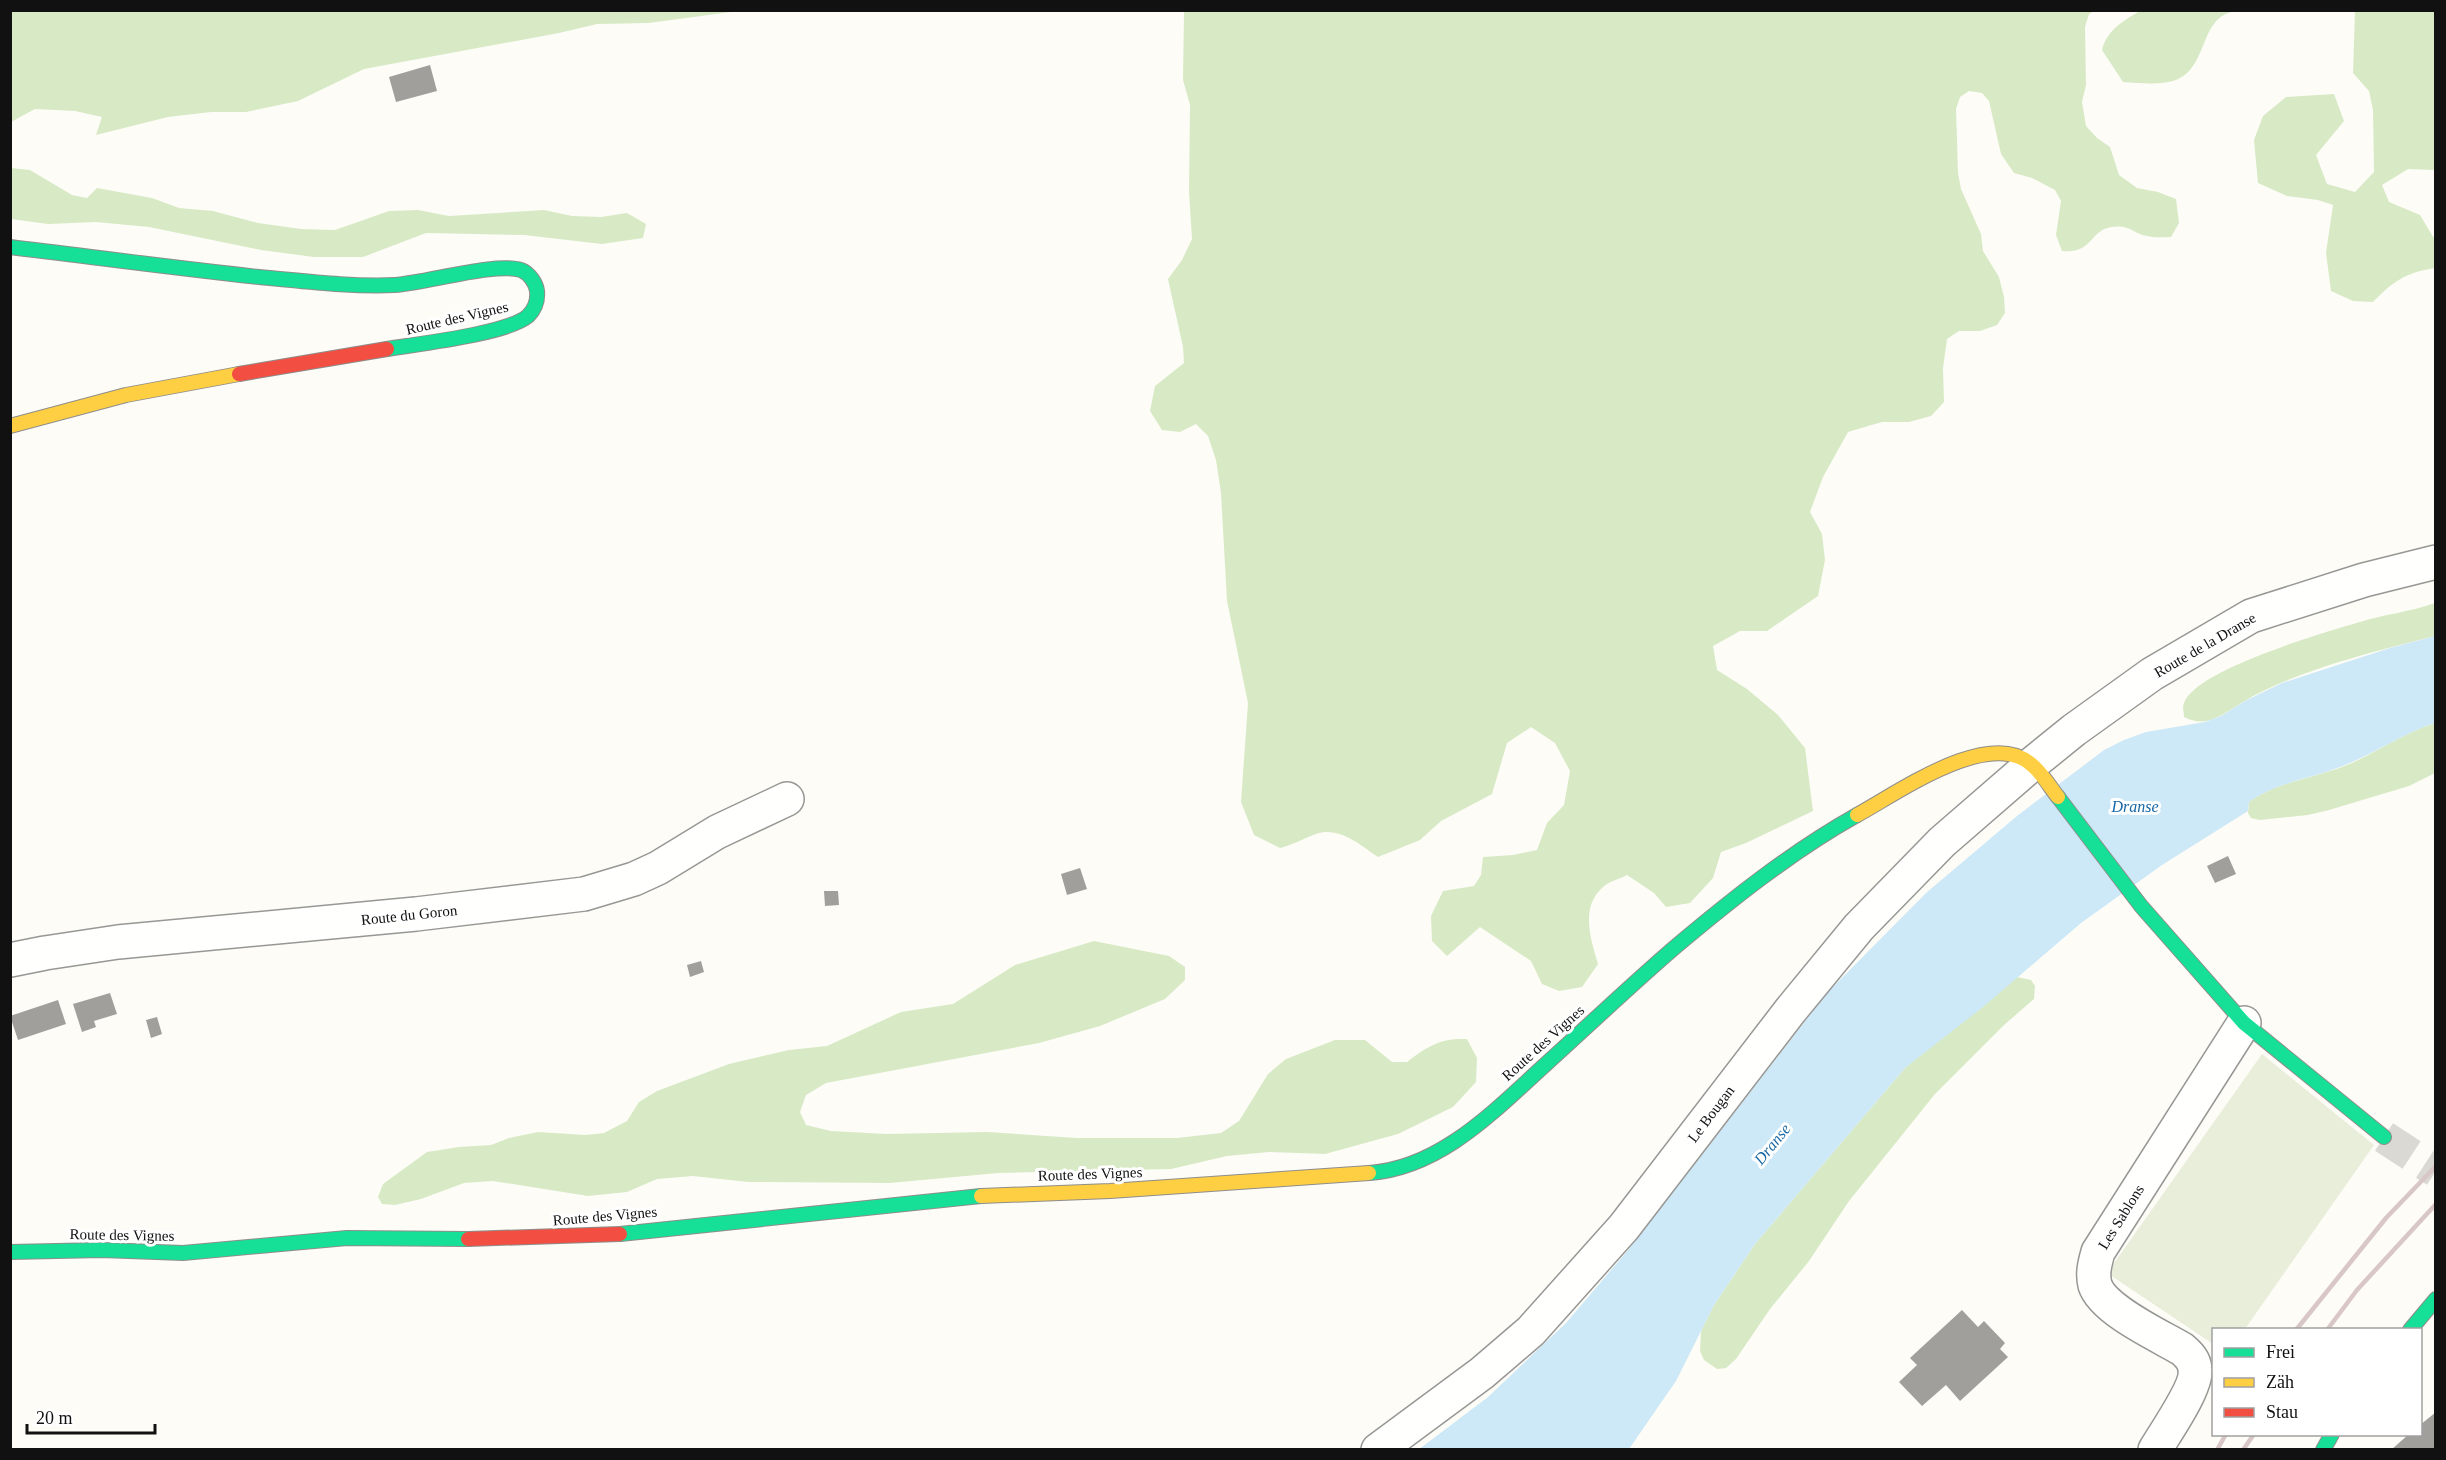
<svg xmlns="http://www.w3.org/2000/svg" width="2446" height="1460" font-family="'Times New Roman',serif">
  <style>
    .forest { fill: #d8eac5 }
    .cemetery { fill: #e9eedb }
    .water { fill: #cde8f7 }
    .building { fill: #a19f9c }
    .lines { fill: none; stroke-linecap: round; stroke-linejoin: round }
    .secondary-tunnel { stroke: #dad9d4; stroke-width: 33; stroke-dasharray: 33 16; stroke-linecap: butt }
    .street-casing { stroke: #979795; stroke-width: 36 }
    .fast-casing { stroke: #8e8d8b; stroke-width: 16 }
    .slow-casing { stroke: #8e8d8b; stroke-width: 16 }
    .jam-casing { stroke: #8e8d8b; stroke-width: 16 }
    .street { stroke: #fffffe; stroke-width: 33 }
    .fast { stroke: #16e098; stroke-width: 14 }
    .slow { stroke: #ffcf43; stroke-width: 14 }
    .jam { stroke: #f24e42; stroke-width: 14 }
    .rail { stroke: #d9c6c7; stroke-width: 4.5 }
    .labels { text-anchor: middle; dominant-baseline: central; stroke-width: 6; stroke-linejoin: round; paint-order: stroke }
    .street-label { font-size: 15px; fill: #111; stroke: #fff }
    .water-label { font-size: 16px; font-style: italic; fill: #1768a6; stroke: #fff }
  </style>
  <rect width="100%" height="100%" fill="#fdfcf7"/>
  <!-- forest -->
  <path class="forest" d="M11,10H738V11L649,23L597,24L559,33L364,69L298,101L246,112H211L168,117L96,135L102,117L75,111L35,109L11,122Z
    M1184,11H2094L2089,14L2085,27L2086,85L2082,102L2086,126L2097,138L2110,147L2119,175L2137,188L2158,192L2176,199L2179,223L2171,237C2164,237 2154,238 2147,236C2132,233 2130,224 2111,227C2089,231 2093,254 2062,251L2056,235L2061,201L2055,190L2032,178L2014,173L2001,154L1989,101L1982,93L1969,91L1960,97L1956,109L1958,173L1961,189L1981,234L1983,251L1999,277L2004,297L2005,313L1997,325L1980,331H1959L1947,339L1943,368L1944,402L1931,416L1909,422H1882L1848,432L1823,477L1810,512L1822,534L1825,560L1818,596L1767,631H1740L1713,646L1717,670L1747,689L1778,715L1805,748L1813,811L1746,843L1721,852L1713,878L1690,903L1666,907L1654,893L1627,875C1620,879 1607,882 1602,888C1580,908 1591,940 1598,964L1582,987L1559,991L1542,984L1531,961L1480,927L1447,956L1432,941L1431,916L1443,891L1474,886L1481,875L1483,857L1513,855L1537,850L1547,823L1564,805L1570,771L1555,743L1531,727L1507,743L1492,794L1441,821L1420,840L1378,857C1360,845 1339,826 1316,834C1304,838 1293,845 1280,848L1254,835L1241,802L1248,703L1227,601L1221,493L1216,460L1208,436L1196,424L1180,432L1162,430L1150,411L1155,386L1184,363L1183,347L1168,279L1182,260L1192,239L1189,192L1190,105L1183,80Z
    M2140,11V10L2236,11C2199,16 2209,65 2178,79C2162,86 2140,83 2123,82L2102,50C2107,30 2123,21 2140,11Z
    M2355,11H2435V170L2408,169L2382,185L2389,202L2420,215L2435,240V268C2405,273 2395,280 2373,302L2353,301L2331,291L2326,253L2333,205L2318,200L2287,196L2258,183L2254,140L2263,116L2286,97L2334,94L2344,121L2316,155L2327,184L2355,192L2374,172L2373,110L2369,91L2353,73Z
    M11,168L30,170L72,195L87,198L97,188L152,198L179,208L213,211L258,223L301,229L335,230L389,211L418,210L449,216L544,210L572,216L601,217L627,213L646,224L643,238L602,244L524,235L426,233L363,257H314L261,250L149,227L96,222L48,224L11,219Z
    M2435,603V636C2376,651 2294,671 2243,702C2223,714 2207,729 2184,717C2184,713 2182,707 2184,703C2195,670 2325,632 2360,622C2385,614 2410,612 2435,603Z
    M2435,723V773L2409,786L2329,810L2308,815L2260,820L2251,818L2248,813L2249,802C2280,780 2318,778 2352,763C2380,750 2406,732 2435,723Z
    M1094,941L1169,956L1185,967V980L1165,999L1100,1026L1039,1043L826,1083L806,1095L800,1112L806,1125L831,1131L886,1134L987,1132L1077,1138H1177L1221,1133L1239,1121L1268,1074L1286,1059L1335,1040H1365L1392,1062H1407C1428,1046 1440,1038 1467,1039L1477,1058L1476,1082L1453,1107L1398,1134L1325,1154L1269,1152L1227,1156L1171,1169L998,1173L890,1183L748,1182L693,1176L657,1179L627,1192L588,1196L493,1181L464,1183L421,1199L395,1205L382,1204L378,1197L383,1184L427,1152L459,1147L491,1145L509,1138L538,1132L586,1135L604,1133L627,1121L639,1102L657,1091L729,1064L789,1050L827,1046L901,1012L953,1004L1015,965Z
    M2017,977L2031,980L2035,986L2034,999L2004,1025L1935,1094L1849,1201L1809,1261L1770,1309L1736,1359L1726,1368L1717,1369L1704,1360L1700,1351L1701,1331L1714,1305L1755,1244L1905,1068Z"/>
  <!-- cemetery -->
  <path class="cemetery" d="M2262,1054L2374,1145L2245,1329L2214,1330L2213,1344L2107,1273Z"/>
  <!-- water -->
  <path class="water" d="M2435,636V723C2406,732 2380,750 2352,762C2318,778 2280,780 2249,802L2248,811L2162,865L2081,923L1983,1007L1905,1068L1755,1244L1714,1305L1676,1381L1629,1449L1418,1450L1488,1397L1566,1323L1629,1249L1827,993L1926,893L2017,816L2104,750L2124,740L2146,732L2205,722L2221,716L2245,701L2282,683L2390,648Z"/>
  <!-- building -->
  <path class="building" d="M430,65L437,91L396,102L389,77Z
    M2228,856L2236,874L2215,883L2207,866Z
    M1080,868L1087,889L1067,895L1061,874Z
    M824,891H838L839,905L825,906Z
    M701,961L704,972L690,977L687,965Z
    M110,993L117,1014L94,1021L96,1027L82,1032L73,1004Z
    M58,1000L66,1024L18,1040L10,1016Z
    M157,1017L162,1034L151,1038L146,1020Z
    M1962,1310L1978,1327L1984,1321L2005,1343L2000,1349L2008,1357L1960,1401L1946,1385L1922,1406L1899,1382L1917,1365L1910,1358Z
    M2436,1412V1450H2391L2409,1434H2420V1425Z"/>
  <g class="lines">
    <!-- secondary-tunnel -->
    <path class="secondary-tunnel" d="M2384,1137L2436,1171"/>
    <!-- street casing -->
    <g class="street-casing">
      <path id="street" d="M10,960L45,953L118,942L416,914L584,894L634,879L658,868L717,832L787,799
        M1378,1450L1482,1373L1531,1331L1624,1227L1790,1011L1859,927L1942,842L2032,764L2074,730L2152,674L2251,616L2364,580L2436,562
        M2155,1450C2165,1433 2198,1386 2195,1369C2194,1360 2189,1355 2182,1349C2160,1336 2103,1310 2095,1285C2092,1273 2095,1263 2098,1252L2244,1023"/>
    </g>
    <!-- fast casing -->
    <g class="fast-casing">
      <path id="fast" d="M10,247C93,257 176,268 259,277C304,281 350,287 395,285C426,283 496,262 521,270C529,273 536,283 537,291C538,300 535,309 528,316C507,334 417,344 387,349
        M2058,797L2141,906L2244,1023L2384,1137
        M1369,1173C1441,1168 1495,1110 1546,1064C1588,1026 1630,986 1674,948C1731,900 1791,852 1857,815
        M620,1234L981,1196
        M10,1252L102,1250L183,1253L347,1238L468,1239
        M2410,1330L2436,1299
        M2323,1450L2332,1434"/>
    </g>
    <!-- slow casing -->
    <g class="slow-casing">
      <path id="slow" d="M10,426L126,395L239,374
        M1857,815C1896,794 1990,726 2032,765C2042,773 2050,787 2058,797
        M981,1196L1110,1191L1369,1173"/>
    </g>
    <!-- jam casing -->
    <g class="jam-casing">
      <path id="jam" d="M239,374L387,349
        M468,1239L620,1234"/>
    </g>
    <!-- street -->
    <use href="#street" class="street"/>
    <!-- fast -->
    <use href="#fast" class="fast"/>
    <!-- slow -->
    <use href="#slow" class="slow"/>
    <!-- jam -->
    <use href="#jam" class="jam"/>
    <!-- rail -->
    <path class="rail" d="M2296,1330L2386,1218L2436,1166
      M2327,1330L2357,1290L2436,1204
      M2217,1450L2226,1434
      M2243,1450L2254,1434"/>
  </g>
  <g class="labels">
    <!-- street labels -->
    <g class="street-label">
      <text transform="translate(457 318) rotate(-13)">Route des Vignes</text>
      <text transform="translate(2205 645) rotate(-30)">Route de la Dranse</text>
      <text transform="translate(409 915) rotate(-6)">Route du Goron</text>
      <text transform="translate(1543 1043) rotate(-42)">Route des Vignes</text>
      <text transform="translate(1711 1114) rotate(-53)">Le Bougan</text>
      <text transform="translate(1090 1174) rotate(-2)">Route des Vignes</text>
      <text transform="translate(605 1216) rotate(-5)">Route des Vignes</text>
      <text transform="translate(2121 1217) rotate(-58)">Les Sablons</text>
      <text transform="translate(122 1235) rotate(1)">Route des Vignes</text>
    </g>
    <!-- water labels -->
    <g class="water-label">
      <text x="2135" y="806">Dranse</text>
      <text transform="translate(1772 1144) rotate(-51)">Dranse</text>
    </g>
  </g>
  <!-- border -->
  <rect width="2446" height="1460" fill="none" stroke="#111111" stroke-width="24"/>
  <!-- legend -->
  <rect x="2212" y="1328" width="210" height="108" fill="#ffffff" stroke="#a0a0a0" stroke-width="1.5"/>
  <rect x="2224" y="1348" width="30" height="9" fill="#16e098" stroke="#a0a0a0" stroke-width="1.5"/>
  <text x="2266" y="1358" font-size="18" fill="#111111">Frei</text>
  <rect x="2224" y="1378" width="30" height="9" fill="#ffcf43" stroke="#a0a0a0" stroke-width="1.5"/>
  <text x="2266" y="1388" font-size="18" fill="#111111">Zäh</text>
  <rect x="2224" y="1408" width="30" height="9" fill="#f24e42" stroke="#a0a0a0" stroke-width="1.5"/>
  <text x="2266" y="1418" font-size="18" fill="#111111">Stau</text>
  <!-- scale -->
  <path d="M27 1424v9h128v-9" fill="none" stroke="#111111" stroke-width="3"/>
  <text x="36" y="1424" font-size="18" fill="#111111" stroke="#ffffff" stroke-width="4.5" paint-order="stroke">20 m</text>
</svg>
